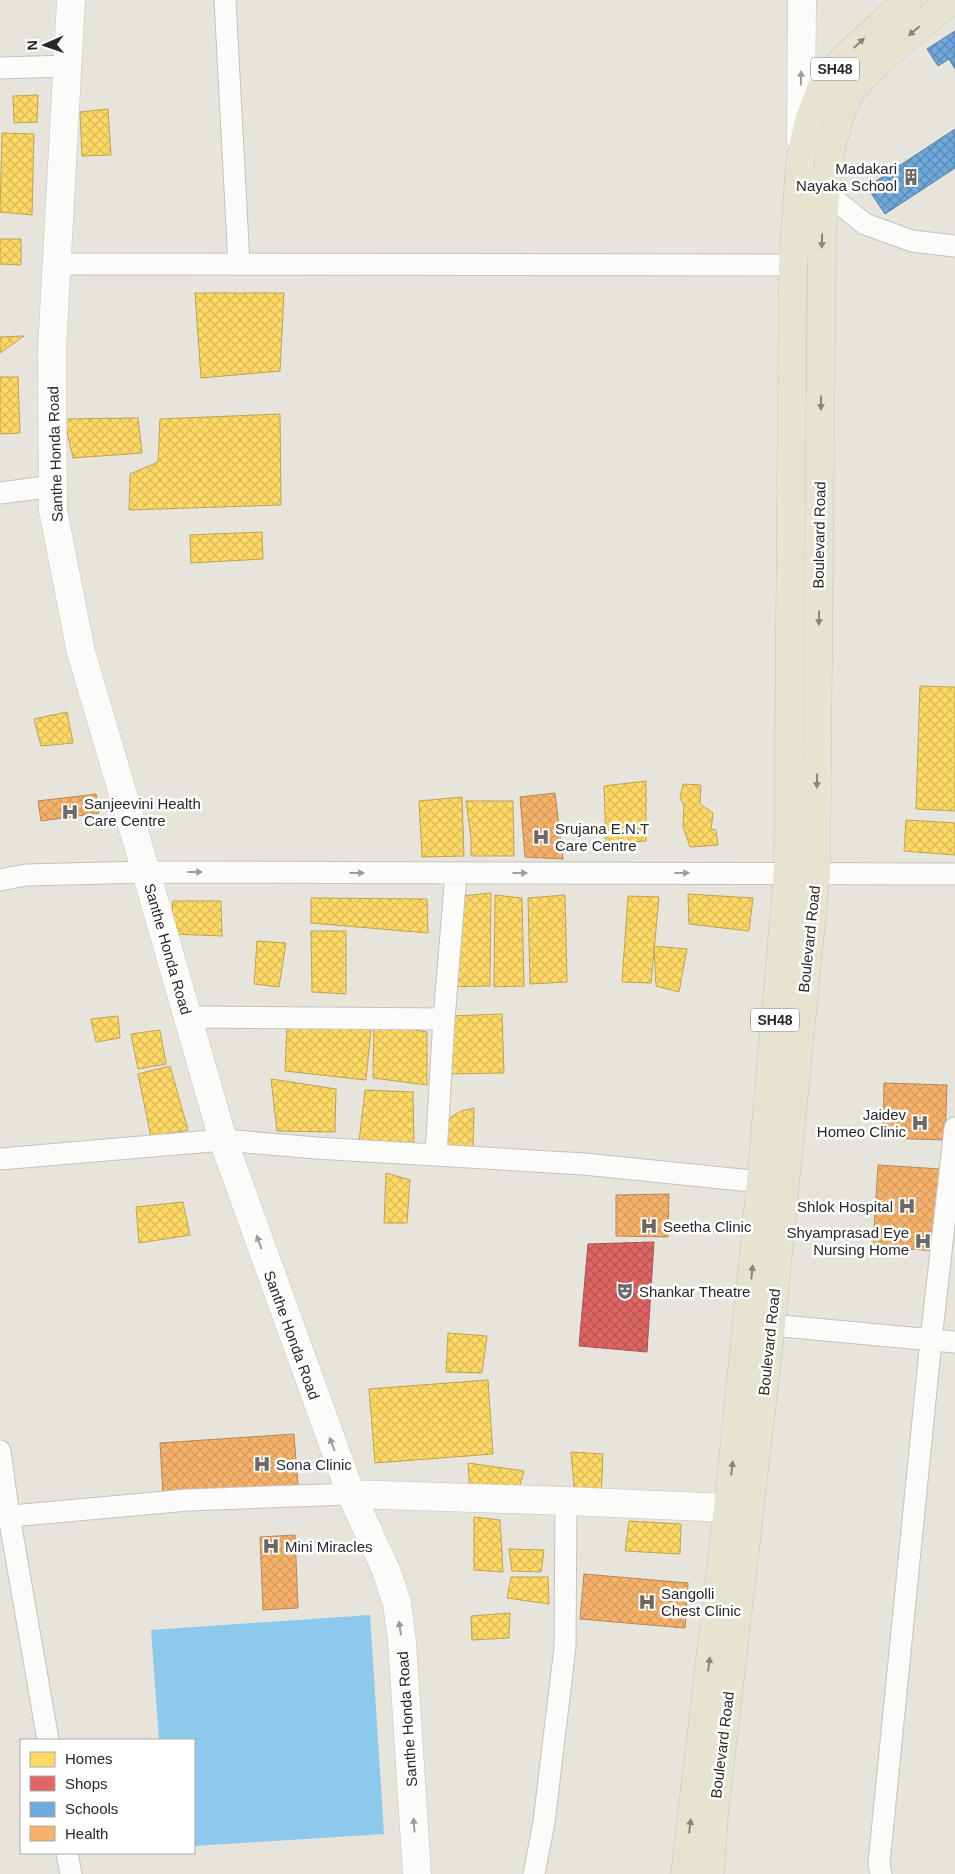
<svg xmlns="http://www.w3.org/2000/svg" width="955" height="1874" font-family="Arial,sans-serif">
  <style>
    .water { fill: #8dc9ec }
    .homes { fill: url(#homes-cross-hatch); stroke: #bea453 }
    .shops { fill: url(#shops-cross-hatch); stroke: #a95353 }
    .schools { fill: url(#schools-cross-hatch); stroke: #5a82a6 }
    .health { fill: url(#health-cross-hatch); stroke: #b88957 }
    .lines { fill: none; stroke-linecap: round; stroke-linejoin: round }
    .street-casing { stroke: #c4c3c2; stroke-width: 23 }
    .secondary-casing { stroke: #c4c3c2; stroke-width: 29 }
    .primary-casing { stroke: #c3c2bf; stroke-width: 29 }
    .street { stroke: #fbfbfa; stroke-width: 21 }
    .secondary { stroke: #fbfbfa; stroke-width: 28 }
    .primary { stroke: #e6e3d1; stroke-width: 28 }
    .oneway { fill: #87867c }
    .oneway2 { fill: #9c9c9c }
    .labels { text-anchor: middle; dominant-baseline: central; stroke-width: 5; stroke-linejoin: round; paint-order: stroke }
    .shield { fill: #fff; stroke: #686868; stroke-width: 1 }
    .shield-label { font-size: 14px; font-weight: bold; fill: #282828 }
    .poi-label { font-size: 15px; fill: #282828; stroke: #fff; text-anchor: start }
    .street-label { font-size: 15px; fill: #282828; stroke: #fff }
  </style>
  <defs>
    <pattern id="homes-cross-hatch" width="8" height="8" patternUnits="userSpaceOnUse" patternTransform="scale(1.25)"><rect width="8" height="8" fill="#ffd966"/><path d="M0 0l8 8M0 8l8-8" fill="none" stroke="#dbba58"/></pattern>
    <pattern id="shops-cross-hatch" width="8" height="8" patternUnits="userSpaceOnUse" patternTransform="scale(1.25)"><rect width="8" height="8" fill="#e06666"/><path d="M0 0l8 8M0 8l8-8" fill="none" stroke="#b65454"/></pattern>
    <pattern id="schools-cross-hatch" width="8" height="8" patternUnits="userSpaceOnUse" patternTransform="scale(1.25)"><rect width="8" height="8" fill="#6fa8dc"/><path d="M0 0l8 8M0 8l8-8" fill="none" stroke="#5b89b2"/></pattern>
    <pattern id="health-cross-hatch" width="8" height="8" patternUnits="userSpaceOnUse" patternTransform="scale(1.25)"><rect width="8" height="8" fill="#f6b26b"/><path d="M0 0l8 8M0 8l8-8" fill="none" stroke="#d3995d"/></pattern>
  </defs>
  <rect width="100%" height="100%" fill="#e7e4dc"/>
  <!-- water -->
  <path class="water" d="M370,1615L384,1834L194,1846V1740H159L151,1630Z"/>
  <!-- homes -->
  <path class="homes" d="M38,95L37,122L14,123L13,96Z
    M108,109L111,155L82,156L80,112Z
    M2,133L34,134L32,215L0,212Z
    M0,239H21V265L0,264Z
    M195,293H284L280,371L201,378Z
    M24,336L0,353V337Z
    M0,377H18L20,433L0,434Z
    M280,414L281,505L129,510L130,474L158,462L160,419Z
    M138,418L142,453L73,458L64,419Z
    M262,532L263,559L191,563L190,535Z
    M920,686L955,687V811L916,809Z
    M67,712L73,743L41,746L34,719Z
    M646,781V841L606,844L604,786Z
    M683,784L701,785L700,804L713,813L711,829L716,830L718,845L690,847L683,826L684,805L680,798Z
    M462,797L464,856L422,857L419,801Z
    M466,801H513L514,856H471V838Z
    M906,820L955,823V855L904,851Z
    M491,893L490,986L447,987L452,897Z
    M688,894L753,898L749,931L689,924Z
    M495,895L522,898L524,986L494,987Z
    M565,895L567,982L530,984L528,898Z
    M628,896L659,897L651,983L622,982Z
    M311,898L427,899L428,933L311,923Z
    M173,901H221L222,936L170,934Z
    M311,931H346V994L312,992Z
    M257,941L286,943L279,987L254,984Z
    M654,946L687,949L679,992L656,986Z
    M502,1014L504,1073L448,1074L451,1016Z
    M118,1016L120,1038L96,1042L91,1019Z
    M374,1023L427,1032V1085L373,1078Z
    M287,1026L371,1029L366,1080L285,1071Z
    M160,1030L166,1064L138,1069L131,1034Z
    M170,1066L188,1130L151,1137L138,1074Z
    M271,1079L336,1089L335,1132L277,1131Z
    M365,1090L413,1092L414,1147L359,1142Z
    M474,1108L473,1152H437L441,1123L461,1111Z
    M386,1173L410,1180L407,1223H384Z
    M183,1202L190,1235L139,1243L136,1207Z
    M448,1333L487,1336L482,1373L446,1372Z
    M488,1380L493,1454L375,1463L369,1389Z
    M571,1452L603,1454L601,1499L575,1497Z
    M468,1463L524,1471L516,1499L470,1495Z
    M474,1517L500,1520L503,1572L474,1570Z
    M629,1521L681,1524L680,1554L625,1551Z
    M509,1549L544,1550L541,1572L512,1571Z
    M511,1577H548L549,1604L507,1598Z
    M510,1613L509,1638L472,1640L471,1616Z"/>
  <!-- shops -->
  <path class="shops" d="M654,1242L647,1352L579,1346L588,1244Z"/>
  <!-- schools -->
  <path class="schools" d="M955,31V69L949,59L938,66L927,49Z
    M955,129V168L885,214L867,187Z"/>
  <!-- health -->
  <path class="health" d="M555,793L563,859L525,857L520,797Z
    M96,794L99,813L41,821L38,801Z
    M884,1083L947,1085L945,1140L883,1138Z
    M878,1165L941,1169L935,1251L873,1246Z
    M669,1194L668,1237L616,1236V1195Z
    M294,1434L298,1485L163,1495L160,1443Z
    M295,1535L298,1608L263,1610L260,1537Z
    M584,1574L688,1583L685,1628L580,1619Z"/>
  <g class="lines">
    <!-- street casing -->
    <g class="street-casing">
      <path id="street" d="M225,0L239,264
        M0,68L68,66
        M825,192L865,224L912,241L955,246
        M57,264L793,265
        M0,493L53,486
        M0,880L26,875L146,872L955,874
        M188,1017L444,1019
        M436,1155L444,1019L456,873
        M0,1159L223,1140L316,1148L584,1164L761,1182
        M771,1325L955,1342
        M0,1451L9,1516L48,1740
        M0,1517L188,1500L351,1494
        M67,1853L71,1874
        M534,1874L544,1822L565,1647L566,1501
        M881,1874L879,1863L931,1340L955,1128"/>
    </g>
    <!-- secondary casing -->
    <g class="secondary-casing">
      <path id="secondary" d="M71,0L52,349L53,510L81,652L146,872L223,1140L351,1494L386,1570L397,1603L402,1641L417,1874
        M801,140L802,0
        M351,1494L566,1501L728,1508"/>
    </g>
    <!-- primary casing -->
    <g class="primary-casing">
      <path id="primary" d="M685,1874L728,1508L761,1182L788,872L793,265L800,162L809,121L822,86L843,59L908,0
        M710,1874L714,1815L771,1325L816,873L822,232C826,185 828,135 850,93C854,87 860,81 865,76C891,48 923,24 952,0"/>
    </g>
    <!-- street -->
    <use href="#street" class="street"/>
    <!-- secondary -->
    <use href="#secondary" class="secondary"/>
    <!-- primary -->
    <use href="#primary" class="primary"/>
  </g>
  <!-- one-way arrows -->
  <defs><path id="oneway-solid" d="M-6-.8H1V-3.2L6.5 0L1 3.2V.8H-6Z" transform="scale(1.25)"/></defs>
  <g class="oneway">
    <use href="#oneway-solid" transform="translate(914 31) rotate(140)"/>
    <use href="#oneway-solid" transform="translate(859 43) rotate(-43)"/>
    <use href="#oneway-solid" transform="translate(822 241) rotate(91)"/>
    <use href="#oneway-solid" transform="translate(821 403) rotate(91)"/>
    <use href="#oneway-solid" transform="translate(819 618) rotate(91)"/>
    <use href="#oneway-solid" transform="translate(817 781) rotate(91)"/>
    <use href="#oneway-solid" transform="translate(752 1272) rotate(-84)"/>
    <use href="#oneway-solid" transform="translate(732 1468) rotate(-84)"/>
    <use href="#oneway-solid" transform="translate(709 1664) rotate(-83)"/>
    <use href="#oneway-solid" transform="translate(690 1826) rotate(-83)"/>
  </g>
  <g class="oneway2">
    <use href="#oneway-solid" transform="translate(801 78) rotate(-89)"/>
    <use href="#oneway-solid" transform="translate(195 872)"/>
    <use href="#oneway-solid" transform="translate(357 873)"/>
    <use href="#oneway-solid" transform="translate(520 873)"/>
    <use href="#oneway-solid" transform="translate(682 873)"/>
    <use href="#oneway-solid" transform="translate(259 1242) rotate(-110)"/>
    <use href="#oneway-solid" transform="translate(332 1444) rotate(-111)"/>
    <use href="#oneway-solid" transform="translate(400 1628) rotate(-98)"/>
    <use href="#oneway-solid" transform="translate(414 1825) rotate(-94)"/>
  </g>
  <!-- icons -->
  <defs>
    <g id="building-bare" transform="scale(1.35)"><path d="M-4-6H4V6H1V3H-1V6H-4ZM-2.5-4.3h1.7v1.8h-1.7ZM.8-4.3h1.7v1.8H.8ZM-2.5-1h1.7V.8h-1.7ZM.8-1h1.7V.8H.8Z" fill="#6b6a67" stroke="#fff" stroke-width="2.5" paint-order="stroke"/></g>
    <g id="hospital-bare" transform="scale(1.35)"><path d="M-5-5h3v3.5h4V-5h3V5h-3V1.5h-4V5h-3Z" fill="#6b6a67" stroke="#fff" stroke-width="2.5" paint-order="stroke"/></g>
    <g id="theatre-bare" transform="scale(1.35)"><path d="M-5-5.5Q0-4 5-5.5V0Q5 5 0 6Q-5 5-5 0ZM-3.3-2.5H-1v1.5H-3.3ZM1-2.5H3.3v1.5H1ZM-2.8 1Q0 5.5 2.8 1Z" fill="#6b6a67" stroke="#fff" stroke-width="2.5" paint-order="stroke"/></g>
  </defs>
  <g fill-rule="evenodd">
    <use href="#building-bare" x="911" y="177"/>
    <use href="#hospital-bare" x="70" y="812"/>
    <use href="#hospital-bare" x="541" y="837"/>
    <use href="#hospital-bare" x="920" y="1123"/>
    <use href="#hospital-bare" x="907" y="1206"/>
    <use href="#hospital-bare" x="649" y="1226"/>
    <use href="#hospital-bare" x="923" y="1241"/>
    <use href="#theatre-bare" x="625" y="1291"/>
    <use href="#hospital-bare" x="262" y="1464"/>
    <use href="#hospital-bare" x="271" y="1546"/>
    <use href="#hospital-bare" x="647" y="1602"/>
  </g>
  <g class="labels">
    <!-- shield labels -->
    <g class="shield">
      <rect x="811" y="57.5" width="48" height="23" rx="4"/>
      <rect x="751" y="1008.5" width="48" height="23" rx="4"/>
    </g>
    <g class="shield-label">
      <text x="835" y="69">SH48</text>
      <text x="775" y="1020">SH48</text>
    </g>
    <!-- poi labels -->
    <g class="poi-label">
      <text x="897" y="168" text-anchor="end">Madakari<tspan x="897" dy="17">Nayaka School</tspan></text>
      <text x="84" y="803">Sanjeevini Health<tspan x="84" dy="17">Care Centre</tspan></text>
      <text x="555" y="828">Srujana E.N.T<tspan x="555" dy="17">Care Centre</tspan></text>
      <text x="906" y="1114" text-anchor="end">Jaidev<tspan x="906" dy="17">Homeo Clinic</tspan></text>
      <text x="893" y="1206" text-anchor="end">Shlok Hospital</text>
      <text x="663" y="1226">Seetha Clinic</text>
      <text x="909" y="1232" text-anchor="end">Shyamprasad Eye<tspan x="909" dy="17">Nursing Home</tspan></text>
      <text x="639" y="1291">Shankar Theatre</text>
      <text x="276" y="1464">Sona Clinic</text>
      <text x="285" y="1546">Mini Miracles</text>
      <text x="661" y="1593">Sangolli<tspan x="661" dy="17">Chest Clinic</tspan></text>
    </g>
    <!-- street labels -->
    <g class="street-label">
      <text transform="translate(55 454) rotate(-92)">Santhe Honda Road</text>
      <text transform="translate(819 535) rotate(-89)">Boulevard Road</text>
      <text transform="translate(809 939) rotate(-84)">Boulevard Road</text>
      <text transform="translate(168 949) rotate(74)">Santhe Honda Road</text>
      <text transform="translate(292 1335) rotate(70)">Santhe Honda Road</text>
      <text transform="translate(769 1342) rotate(-84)">Boulevard Road</text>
      <text transform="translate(407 1719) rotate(-94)">Santhe Honda Road</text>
      <text transform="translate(722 1745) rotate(-83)">Boulevard Road</text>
    </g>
  </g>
  <!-- legend -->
  <rect x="20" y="1739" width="175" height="115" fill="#ffffff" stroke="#a9a9a9"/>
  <rect x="30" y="1752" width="25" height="15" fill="#ffd966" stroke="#a9a9a9"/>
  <text x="65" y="1764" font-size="15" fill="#282828">Homes</text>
  <rect x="30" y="1776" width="25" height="15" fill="#e06666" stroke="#a9a9a9"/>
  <text x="65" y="1789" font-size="15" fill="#282828">Shops</text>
  <rect x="30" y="1802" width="25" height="15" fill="#6fa8dc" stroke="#a9a9a9"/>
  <text x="65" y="1814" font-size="15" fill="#282828">Schools</text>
  <rect x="30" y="1826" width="25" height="15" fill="#f6b26b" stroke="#a9a9a9"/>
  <text x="65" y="1839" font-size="15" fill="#282828">Health</text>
  <!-- north arrow -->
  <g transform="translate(45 45) rotate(268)" stroke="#ffffff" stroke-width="4" paint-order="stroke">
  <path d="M0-4L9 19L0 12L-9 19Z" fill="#282828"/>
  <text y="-8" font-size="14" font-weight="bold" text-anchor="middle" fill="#282828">N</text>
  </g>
</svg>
